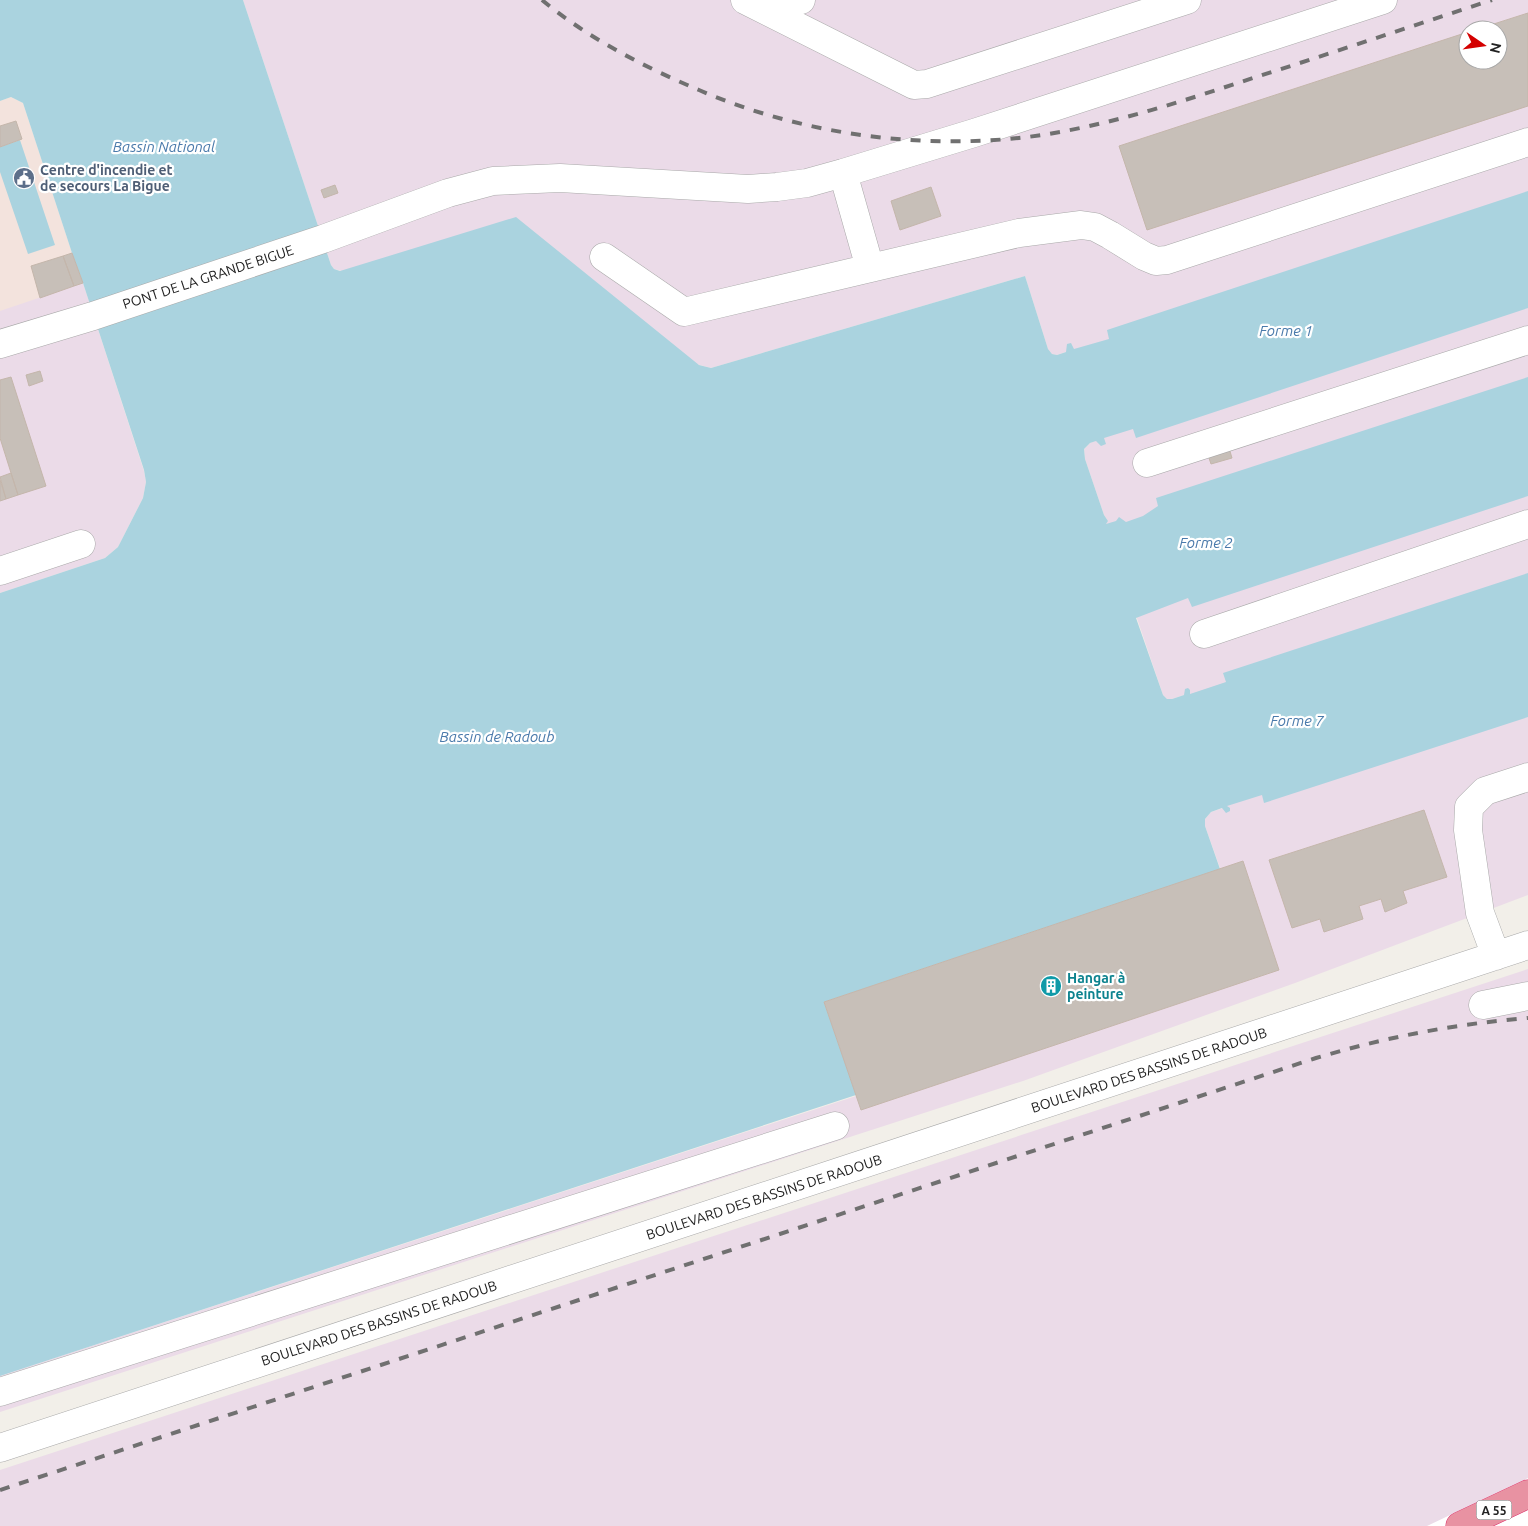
<svg xmlns="http://www.w3.org/2000/svg" width="1528" height="1526" font-family="Ubuntu,sans-serif">
  <style>
    .industrial { fill: #ebdbe8; fill-rule: evenodd }
    .military { fill: #f3e3dd }
    .water { fill: #aad3df }
    .pier { fill: #fff }
    .building { fill: #c7bfb8; stroke: #c4b6ab }
    .lines { fill: none; stroke-linecap: round; stroke-linejoin: round }
    .minor-casing { stroke: #a9a9a9; stroke-width: 29 }
    .highway-casing { stroke: #dc2a67; stroke-width: 29 }
    .minor { stroke: #fff; stroke-width: 28 }
    .highway { stroke: #e892a2; stroke-width: 28 }
    .rail { stroke: #707070; stroke-width: 4; stroke-dasharray: 10 10; stroke-linecap: butt }
    .labels { text-anchor: middle; dominant-baseline: central; stroke-width: 4.5; stroke-linejoin: round; paint-order: stroke }
    .shield { fill: #fff; stroke: #646464; stroke-width: 1 }
    .shield-label { font-size: 12px; font-weight: bold; fill: #222 }
    .service-label { font-size: 14px; font-weight: bold; fill: #4e5e75; stroke: #fff; text-anchor: start }
    .street-label { font-size: 14px; fill: #222; stroke: #fff }
    .culture-label { font-size: 14px; font-weight: bold; fill: #0d838f; stroke: #fff; text-anchor: start }
    .water-label { font-size: 15px; font-style: italic; fill: #4a7aab; stroke: #fff }
  </style>
  <rect width="100%" height="100%" fill="#f2efe9"/>
  <!-- industrial -->
  <path class="industrial" d="M243,0H1528V895L1295,983L1023,1081L0,1412V1376L856,1096L824,1002L1220,868L1205,826V819L1211,812L1226,807L1184,695L1172,699H1167L1163,695L1105,524L1108,521L1104,515L1085,459L1084,449L1090,443L1103,438L1066,352L1057,355L1052,354L1048,349L1025,276L711,368L334,269L331,265ZM1468,30H1498V60H1468Z
    M0,101L72,253L83,283L144,471L146,482L143,498L118,547L105,558L0,593Z
    M1528,969V1526H0V1470Z"/>
  <!-- military -->
  <path class="military" d="M11,97L23,103L72,253L83,283L0,311V101Z"/>
  <!-- water -->
  <path class="water" d="M0,0H243L331,265L334,269L340,271L516,217L699,365L711,368L1025,276L1048,349L1052,354L1057,355L1066,352L1067,344L1071,343L1074,349L1109,339L1107,330L1528,191V308L1136,438L1133,429L1104,438L1106,444L1101,446L1096,441L1090,443L1084,449L1085,459L1104,515L1108,521L1106,524L1116,521L1119,517L1126,522L1143,516L1158,506L1156,498L1528,377V496L1192,607L1188,598L1136,618L1163,695L1167,699H1172L1184,695L1185,689L1188,688L1190,690V694L1226,682L1223,673L1528,573V717L1264,803L1262,795L1227,806L1230,808V811L1226,813L1222,808L1211,812L1205,819V826L1220,869L824,1002L856,1095L0,1376V593L105,558L118,547L143,498L146,482L144,470L83,283L72,253L23,103L11,97L0,101Z
    M20,140L55,245L28,254L0,172V147Z"/>
  <!-- pier -->
  <path class="pier" d="M1528,1478V1526H1427Z"/>
  <!-- building -->
  <path class="building" d="M1528,13V106L1147,230L1119,146L1468,32V60H1498V30H1475Z
    M16,121L22,139L0,147V126Z
    M335,185L338,193L324,198L321,190Z
    M931,187L941,216L900,230L891,201Z
    M72,253L83,283L74,286L63,256Z
    M63,256L74,286L40,298L31,266Z
    M40,371L43,381L29,386L26,375Z
    M11,377L46,486L18,495L0,438V380Z
    M1229,448L1232,458L1211,464L1208,455Z
    M11,473L18,495L6,499L0,477Z
    M0,480L6,499L0,501Z
    M1424,810L1447,877L1403,891L1407,903L1385,912L1381,899L1359,906L1363,919L1324,932L1320,919L1292,928L1269,860Z
    M1243,861L1279,970L861,1110L824,1002Z"/>
  <g class="lines">
    <!-- minor casing -->
    <g class="minor-casing">
      <path id="minor" d="M745,0L914,85L927,84L1187,0
        M768,11L801,0
        M843,173L870,268
        M604,257L684,312L1019,233L1081,225L1095,227L1110,235L1144,256L1156,261L1167,260L1528,142
        M0,344L93,316L323,239L448,193L493,181L560,178L748,189L777,187L807,183L843,173L974,133L1383,0
        M1147,463L1528,340
        M0,571L81,544
        M1204,634L1528,524
        M1496,956L1480,913L1468,830L1469,807L1485,791L1528,777
        M1483,1005L1528,996
        M0,1392L835,1126
        M0,1448L1528,945"/>
    </g>
    <!-- highway casing -->
    <g class="highway-casing">
      <path id="highway" d="M1460,1526L1528,1494"/>
    </g>
    <!-- minor -->
    <use href="#minor" class="minor"/>
    <!-- highway -->
    <use href="#highway" class="highway"/>
    <!-- rail -->
    <path class="rail" d="M542,0C588,38 644,67 699,90C798,133 912,149 1019,138C1099,129 1177,103 1253,78C1332,53 1412,26 1492,0
      M0,1490L1316,1058C1387,1037 1454,1024 1528,1018"/>
  </g>
  <!-- icons -->
  <defs>
    <g id="civic-disc" transform="scale(1.125)"><circle r="9.5" fill="#5c6f8a" stroke="#fff"/><path d="M-.6-6.5H3V-4.5H.6V-3L4-1V1h2V6H-6V1h2V-1L-.6-3ZM-1.2 2.5V6h2.4V2.5Z" fill="#fff"/></g>
    <g id="building-disc" transform="scale(1.125)"><circle r="9.5" fill="#0f9aa8" stroke="#fff"/><path d="M-4-6H4V6H1V3H-1V6H-4ZM-2.5-4.3h1.7v1.8h-1.7ZM.8-4.3h1.7v1.8H.8ZM-2.5-1h1.7V.8h-1.7ZM.8-1h1.7V.8H.8Z" fill="#fff"/></g>
  </defs>
  <g fill-rule="evenodd">
    <use href="#civic-disc" x="24" y="178"/>
    <use href="#building-disc" x="1051" y="986"/>
  </g>
  <g class="labels">
    <!-- shield labels -->
    <rect class="shield" x="1476.5" y="1500.5" width="35" height="19" rx="4"/>
    <g class="shield-label">
      <text x="1494" y="1510">A 55</text>
    </g>
    <!-- service labels -->
    <g class="service-label">
      <text x="40" y="170">Centre d'incendie et<tspan x="40" dy="16">de secours La Bigue</tspan></text>
    </g>
    <!-- street labels -->
    <g class="street-label">
      <text transform="translate(208 277) rotate(-18)">PONT DE LA GRANDE BIGUE</text>
      <text transform="translate(1149 1070) rotate(-18)">BOULEVARD DES BASSINS DE RADOUB</text>
      <text transform="translate(764 1197) rotate(-18)">BOULEVARD DES BASSINS DE RADOUB</text>
      <text transform="translate(379 1323) rotate(-18)">BOULEVARD DES BASSINS DE RADOUB</text>
    </g>
    <!-- culture labels -->
    <g class="culture-label">
      <text x="1067" y="978">Hangar à<tspan x="1067" dy="16">peinture</tspan></text>
    </g>
    <!-- water labels -->
    <g class="water-label">
      <text x="164" y="146">Bassin National</text>
      <text x="1286" y="330">Forme 1</text>
      <text x="1206" y="542">Forme 2</text>
      <text x="1297" y="720">Forme 7</text>
      <text x="497" y="736">Bassin de Radoub</text>
    </g>
  </g>
  <!-- north arrow -->
  <g transform="translate(1483 45) rotate(103)"><circle r="24" fill="#ffffff" stroke="#a7a7a7"/>
  <path d="M0-4L9 19L0 12L-9 19Z" fill="#d40000"/>
  <text y="-8" font-size="14" font-weight="bold" text-anchor="middle" fill="#222222">N</text>
  </g>
</svg>
